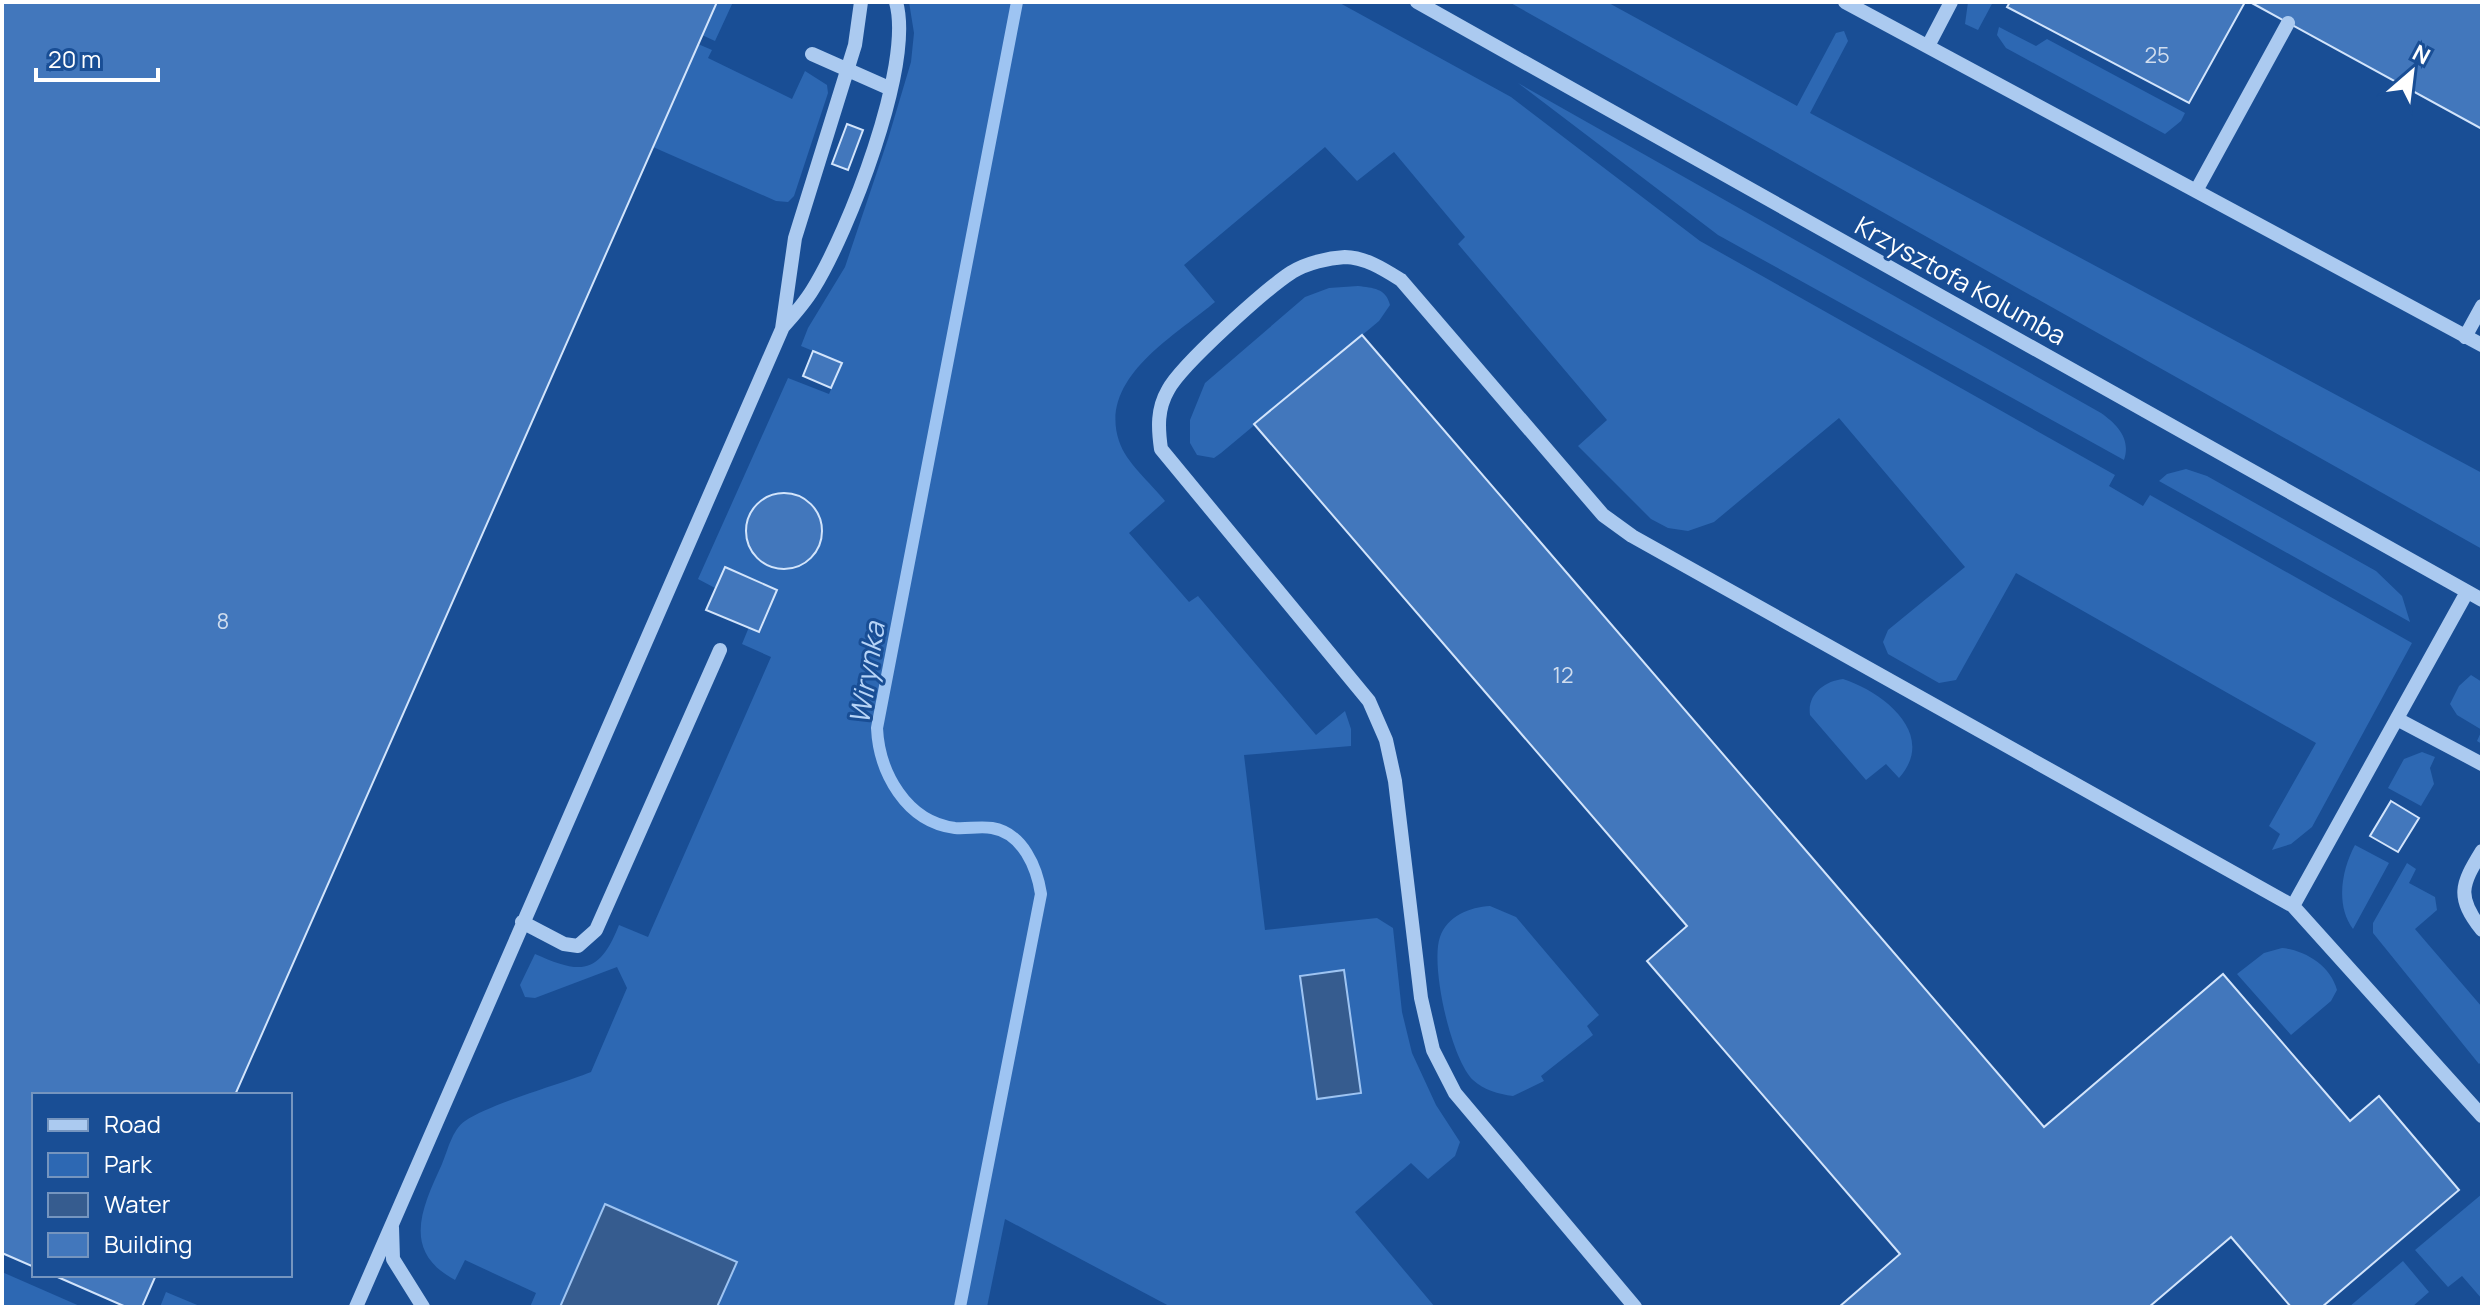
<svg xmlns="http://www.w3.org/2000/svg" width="2484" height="1309" font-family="Manrope,sans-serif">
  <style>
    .green { fill: #2d68b3 }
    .water { fill: #365c8f; stroke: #9ec4f2; stroke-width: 2 }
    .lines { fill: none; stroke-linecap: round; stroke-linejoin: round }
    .stream { stroke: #9ec4f2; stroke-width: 12 }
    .building { fill: #4277bc; stroke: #d2e4fb; stroke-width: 2 }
    .minor { stroke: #abcaf0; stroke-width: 14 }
    .labels { text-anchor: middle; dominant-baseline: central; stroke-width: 6; stroke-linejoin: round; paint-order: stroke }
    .number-label { font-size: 22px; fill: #d0ddee }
    .street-label { font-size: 26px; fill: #fff; stroke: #194e95 }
    .water-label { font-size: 28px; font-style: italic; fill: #b7d4f7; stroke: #194e95 }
  </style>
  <rect width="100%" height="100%" fill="#194e95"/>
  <!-- green -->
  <path class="green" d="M717,2H733L715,41L702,35Z
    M909,2H1338L1511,97L1700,241L2115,475L2109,486L2143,506L2150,495L2412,643L2312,827L2291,844L2272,850L2280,834L2269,826L2316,743L2016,573L1956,680L1939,683L1888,654L1883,642L1888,630L1965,567L1839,418L1714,522L1688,531L1668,528L1651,519L1578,446L1607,420L1458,244L1465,237L1394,152L1357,181L1325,147L1184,265L1215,302C1175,336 1098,378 1119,441C1126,463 1151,483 1165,501L1129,533L1189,602L1198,596L1316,735L1345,711L1351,729V746L1244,755L1265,930L1377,918L1393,928L1402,1012L1412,1053L1436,1105L1460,1142L1455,1156L1428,1179L1411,1163L1355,1212L1435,1307H1171L1005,1219L987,1307H530L536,1293L465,1260L455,1280C401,1251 422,1208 442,1164C448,1150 452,1130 465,1121C492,1103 558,1085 591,1072L627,988L617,967L535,998L525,997L520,985L535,954C580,974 599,976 619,925L648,937L771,657L742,644L749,627L760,632L777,590L725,567L715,588L698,579L788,378L829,394L842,363L801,346L808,328L845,267L888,139L911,62L914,33Z
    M1509,2H1607L1797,106L1836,33L1844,31L1848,41L1810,113L2482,473V549Z
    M1968,2H1993L1978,30L1965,24Z
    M1999,27L2036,46L2047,39L2185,113L2181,121L2165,134L2006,48L1997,35Z
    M698,44L712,50L708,58L792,99L805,71L827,85L828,93L794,196L788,202L776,201L653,147Z
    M1518,83L2101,413C2118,425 2131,439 2124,460L1718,235Z
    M1358,286C1373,288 1386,288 1390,305L1379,321L1221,453L1214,458L1197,455L1190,443V420L1205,383L1305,297L1329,288Z
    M2186,469L2207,476L2376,571L2402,596L2410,622L2159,481L2167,474Z
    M2471,675L2482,682V744L2477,741L2482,730L2457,715L2450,704L2459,686Z
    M1843,679C1883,692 1938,734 1899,778L1886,764L1866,780L1810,715C1807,694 1825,681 1843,679Z
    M2422,752L2435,757L2430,768L2434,784L2421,806L2388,788L2404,759Z
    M2355,845L2389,863L2353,929C2335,905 2342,869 2355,845Z
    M2407,863L2416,869L2409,883L2435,897L2437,910L2415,929L2482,1007V1061L2479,1064L2373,933V923Z
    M1490,906L1516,917L1599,1015L1587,1026L1593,1035L1541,1076L1544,1081L1513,1096C1498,1094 1484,1090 1473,1080C1451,1059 1430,965 1440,937C1447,916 1470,907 1490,906Z
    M2282,948C2305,950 2331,966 2337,990L2331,1001L2291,1035L2237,974L2264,953Z
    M2482,1194V1299L2462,1276L2448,1287L2415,1250Z
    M2403,1261L2429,1292L2412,1307H2349Z
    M2,1272L82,1307H2Z
    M166,1292L202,1307H160Z"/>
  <!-- water -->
  <path class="water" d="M1344,970L1361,1093L1317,1099L1300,976Z
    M605,1204L737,1262L717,1307H560Z"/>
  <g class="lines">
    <!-- stream -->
    <path class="stream" d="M960,1307L1041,894C1037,868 1023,833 992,828C980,826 967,829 955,828C906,822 879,772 877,728L1017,2"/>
  </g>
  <!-- building -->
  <path class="building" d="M2,2H717L235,1095H34V1267L2,1253Z
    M2010,2H2245L2189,103L2007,7Z
    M2250,2H2482V129Z
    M847,124L863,130L848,170L832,164Z
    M1362,335L2044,1127L2223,974L2350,1121L2379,1096L2459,1190L2322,1307H2291L2231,1237L2149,1307H1839L1900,1254L1647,961L1687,926L1254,424Z
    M813,351L842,363L831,388L803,376Z
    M746 531a38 38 0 1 1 76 0a38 38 0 1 1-76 0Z
    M725,567L777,590L759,632L706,610Z
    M2391,801L2419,818L2398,852L2370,836Z
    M53,1275H156L142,1307H126Z"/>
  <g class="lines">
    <!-- minor -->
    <path class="minor" d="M1417,2L2482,600
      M1845,2L2482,345
      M1928,46L1951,2
      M812,54L891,89
      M2196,191L2288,23
      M782,328C793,316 804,304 813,289C848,233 914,65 896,2
      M2465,337L2482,306
      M2397,719L2482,764
      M2482,851C2461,885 2456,897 2482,930
      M2293,906L2467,592
      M522,922L564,944L578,946L596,930L720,650
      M392,1227L393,1259L423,1307
      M356,1307L782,329L795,238L855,45L861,2
      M1635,1307L1455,1093L1433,1050L1421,998L1395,781L1386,740L1369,701L1161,449C1158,428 1157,409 1168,390C1181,365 1267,288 1292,272C1307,263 1328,258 1345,257C1365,257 1385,270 1401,280L1603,515L1632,536L2293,906L2482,1116"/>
  </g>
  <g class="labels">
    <!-- number labels -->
    <g class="number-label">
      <text x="2157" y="55">25</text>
      <text x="223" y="621">8</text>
      <text x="1563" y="675">12</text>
    </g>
    <!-- street labels -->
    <g class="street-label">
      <text transform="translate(1961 280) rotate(29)">Krzysztofa Kolumba</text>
    </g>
    <!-- water labels -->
    <g class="water-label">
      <text transform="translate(866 673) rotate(-81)">Wirynka</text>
    </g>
  </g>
  <!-- border -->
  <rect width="2484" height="1309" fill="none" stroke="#ffffff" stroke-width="8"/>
  <!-- legend -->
  <rect x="32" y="1093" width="260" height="184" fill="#194e95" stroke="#7595bf" stroke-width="2"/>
  <rect x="48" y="1119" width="40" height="12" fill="#abcaf0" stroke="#7595bf" stroke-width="2"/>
  <text x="104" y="1133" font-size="24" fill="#ffffff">Road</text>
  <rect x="48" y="1153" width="40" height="24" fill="#2d68b3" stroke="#7595bf" stroke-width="2"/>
  <text x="104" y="1173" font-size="24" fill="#ffffff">Park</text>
  <rect x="48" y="1193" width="40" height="24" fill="#365c8f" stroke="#7595bf" stroke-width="2"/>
  <text x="104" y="1213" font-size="24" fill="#ffffff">Water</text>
  <rect x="48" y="1233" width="40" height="24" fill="#4277bc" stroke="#7595bf" stroke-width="2"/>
  <text x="104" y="1253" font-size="24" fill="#ffffff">Building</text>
  <!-- north arrow -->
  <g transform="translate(2412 72) rotate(28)" stroke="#194e95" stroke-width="6" paint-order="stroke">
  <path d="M0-6L14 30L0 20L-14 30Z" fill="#ffffff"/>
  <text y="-12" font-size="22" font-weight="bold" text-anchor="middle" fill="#ffffff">N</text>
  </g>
  <!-- scale -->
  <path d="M36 68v12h122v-12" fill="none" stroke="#ffffff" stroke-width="4"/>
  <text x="48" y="68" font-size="24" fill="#ffffff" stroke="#194e95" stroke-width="6" paint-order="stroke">20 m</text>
</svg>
